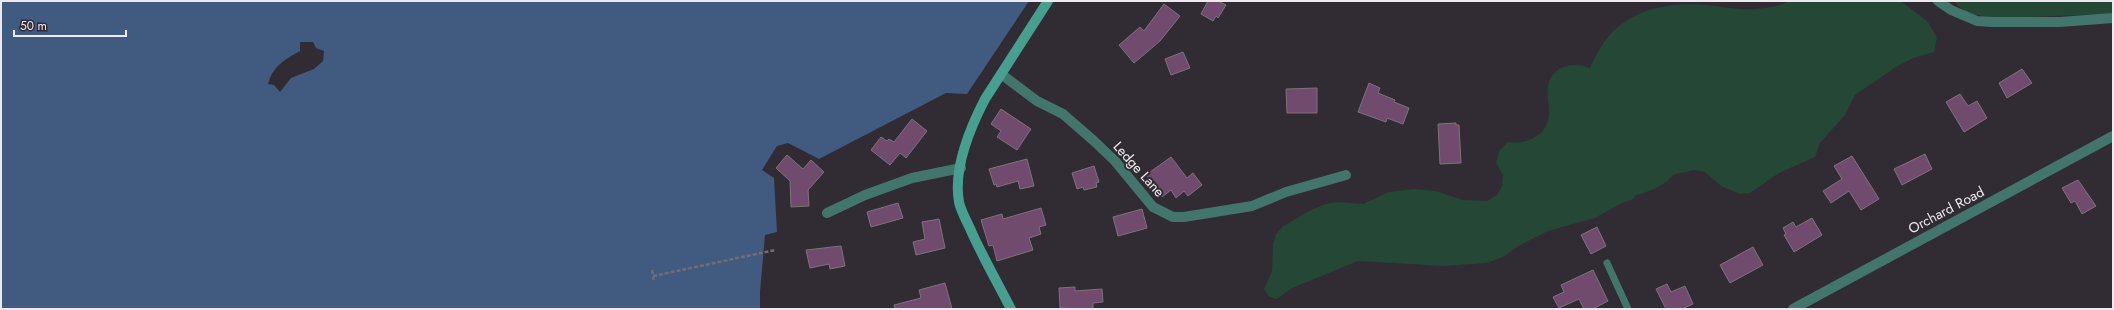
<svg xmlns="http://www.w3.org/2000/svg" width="2114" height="310" font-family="Jost,sans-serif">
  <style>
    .green { fill: #244736 }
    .water { fill: #405a80; fill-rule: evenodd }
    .building { fill: #704b6d; stroke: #7d737b }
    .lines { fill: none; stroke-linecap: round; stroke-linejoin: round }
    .path { stroke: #726d74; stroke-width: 2.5; stroke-dasharray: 4 2; stroke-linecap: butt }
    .service { stroke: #42766c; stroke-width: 7 }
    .minor { stroke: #42766c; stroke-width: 10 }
    .secondary { stroke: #469f8f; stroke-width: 10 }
    .labels { text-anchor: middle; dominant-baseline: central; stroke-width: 4; stroke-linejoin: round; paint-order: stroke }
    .street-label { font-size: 14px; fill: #ede9ef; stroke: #312b33 }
  </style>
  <rect width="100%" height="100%" fill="#312b33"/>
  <!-- green -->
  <path class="green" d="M1790,1H1901L1928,22L1937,38L1934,52L1913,58L1896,67L1855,95L1845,115L1820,143L1815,157L1779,173L1750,193L1740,194L1721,186L1705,172L1694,170L1673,175C1667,184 1647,193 1636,195L1633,199L1620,204L1595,218L1548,231L1520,245L1503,257L1487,263L1444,266L1358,261L1292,288L1277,299L1269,297L1264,289L1272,271L1273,244L1276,234L1282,227L1309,211L1326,204L1338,202L1363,204L1389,192L1414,189L1436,191L1462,200L1487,201L1497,195L1502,186L1503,175L1496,163L1499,151L1508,142C1527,145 1548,135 1549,114C1550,105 1546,95 1548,86C1551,66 1574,61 1590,68C1594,59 1599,49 1605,41C1631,6 1675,1 1715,6C1741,10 1766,12 1790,1Z
    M1956,1H2113V14L1994,18L1967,13L1956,4Z"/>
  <!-- water -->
  <path class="water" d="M1,1H1029L967,94L946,93L819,159L788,143L777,146L762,170L774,178L777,232L765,235L760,292V309H1ZM300,42H313L316,48L324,51L323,61L314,69L291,78L280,92L274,85L268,84C273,66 284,60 300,51Z"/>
  <!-- building -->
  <path class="building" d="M1208,1H1218L1226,5L1218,18L1216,16L1213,21L1201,14Z
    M1164,4L1180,16L1160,41L1134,63L1119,45L1140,27L1144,31Z
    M1183,52L1190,68L1171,75L1165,59Z
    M2022,69L2032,83L2007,98L1999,83Z
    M1369,83L1380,88L1378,93L1395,100L1394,102L1409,108L1403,124L1387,118L1386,122L1358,112Z
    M1317,88V113H1287L1286,89Z
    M1960,94L1968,106L1977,101L1987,118L1964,132L1946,102Z
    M1001,109L1031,129L1017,150L997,137L1001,131L991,124Z
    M912,119L927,131L906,158L900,153L890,165L871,150L881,137L887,141L889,139L894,142Z
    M1456,123V125H1459L1461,163L1440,164L1438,124Z
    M1925,154L1932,169L1902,185L1894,169Z
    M787,155L803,169L811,160L824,172L808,190L809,206L791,207L790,181L776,168Z
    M1852,156L1879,199L1861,210L1849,191L1831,203L1823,191L1842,179L1834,166Z
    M1171,157L1187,178L1193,173L1202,185L1188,196L1184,191L1176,198L1171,190L1162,197L1146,175Z
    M1027,159L1034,186L1020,189L1018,181L997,187L996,184L994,185L989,169Z
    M1094,166L1099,182L1096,183L1097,187L1084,190L1083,187L1077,189L1072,173Z
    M2078,180L2096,206L2082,214L2075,201L2071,203L2062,188Z
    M898,203L903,218L871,227L867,212Z
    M1041,208L1046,225L1039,227L1041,234L1029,238L1033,250L997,261L993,245L989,246L981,220L1002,214L1003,219Z
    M1142,209L1147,228L1118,236L1113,217Z
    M1812,218L1822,235L1794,252L1784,235L1786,234L1783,228L1793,222L1796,227Z
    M939,219L945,248L916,255L913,242L925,239L922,222Z
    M1597,227L1606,246L1591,254L1581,235Z
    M841,246L845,266L830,269L829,264L810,268L806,250Z
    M1753,247L1763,265L1730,283L1720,265Z
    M1593,270L1608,301L1593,309H1584L1579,299L1559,308L1553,297L1564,292L1561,285Z
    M945,283L952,309H895L894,305L921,298L919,290Z
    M1667,284L1671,292L1685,286L1693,304L1682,309H1666L1656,289Z
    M1075,287V291L1102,289L1103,302L1093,303V309L1060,308L1059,288Z"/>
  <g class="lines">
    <!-- path -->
    <path class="path" d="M652,270L654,281
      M653,276L775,250"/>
    <!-- service -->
    <path class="service" d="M1607,263L1628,309"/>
    <!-- minor -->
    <path class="minor" d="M1938,1L1951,10L1977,21L1993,22H2060L2113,18
      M1001,74L1037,101L1063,114L1094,141L1115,161L1153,207L1173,217H1184L1252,206L1286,192L1346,175
      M827,213L865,195L912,178L961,168
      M1793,309L2113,136"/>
    <!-- secondary -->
    <path class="secondary" d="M1011,309C998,284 984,259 972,233C968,223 961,212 959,202C953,169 970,128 985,99L1048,1"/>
  </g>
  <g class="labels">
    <!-- street labels -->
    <g class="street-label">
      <text transform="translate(1139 169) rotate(48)">Ledge Lane</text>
      <text transform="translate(1946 210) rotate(-28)">Orchard Road</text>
    </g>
  </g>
  <!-- border -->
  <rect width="2114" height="310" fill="none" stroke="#ede9ef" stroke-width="4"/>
  <!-- scale -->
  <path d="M14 30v6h112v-6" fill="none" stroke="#ede9ef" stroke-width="2"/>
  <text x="20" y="30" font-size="12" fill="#ede9ef" stroke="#312b33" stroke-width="3" paint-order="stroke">50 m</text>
</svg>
